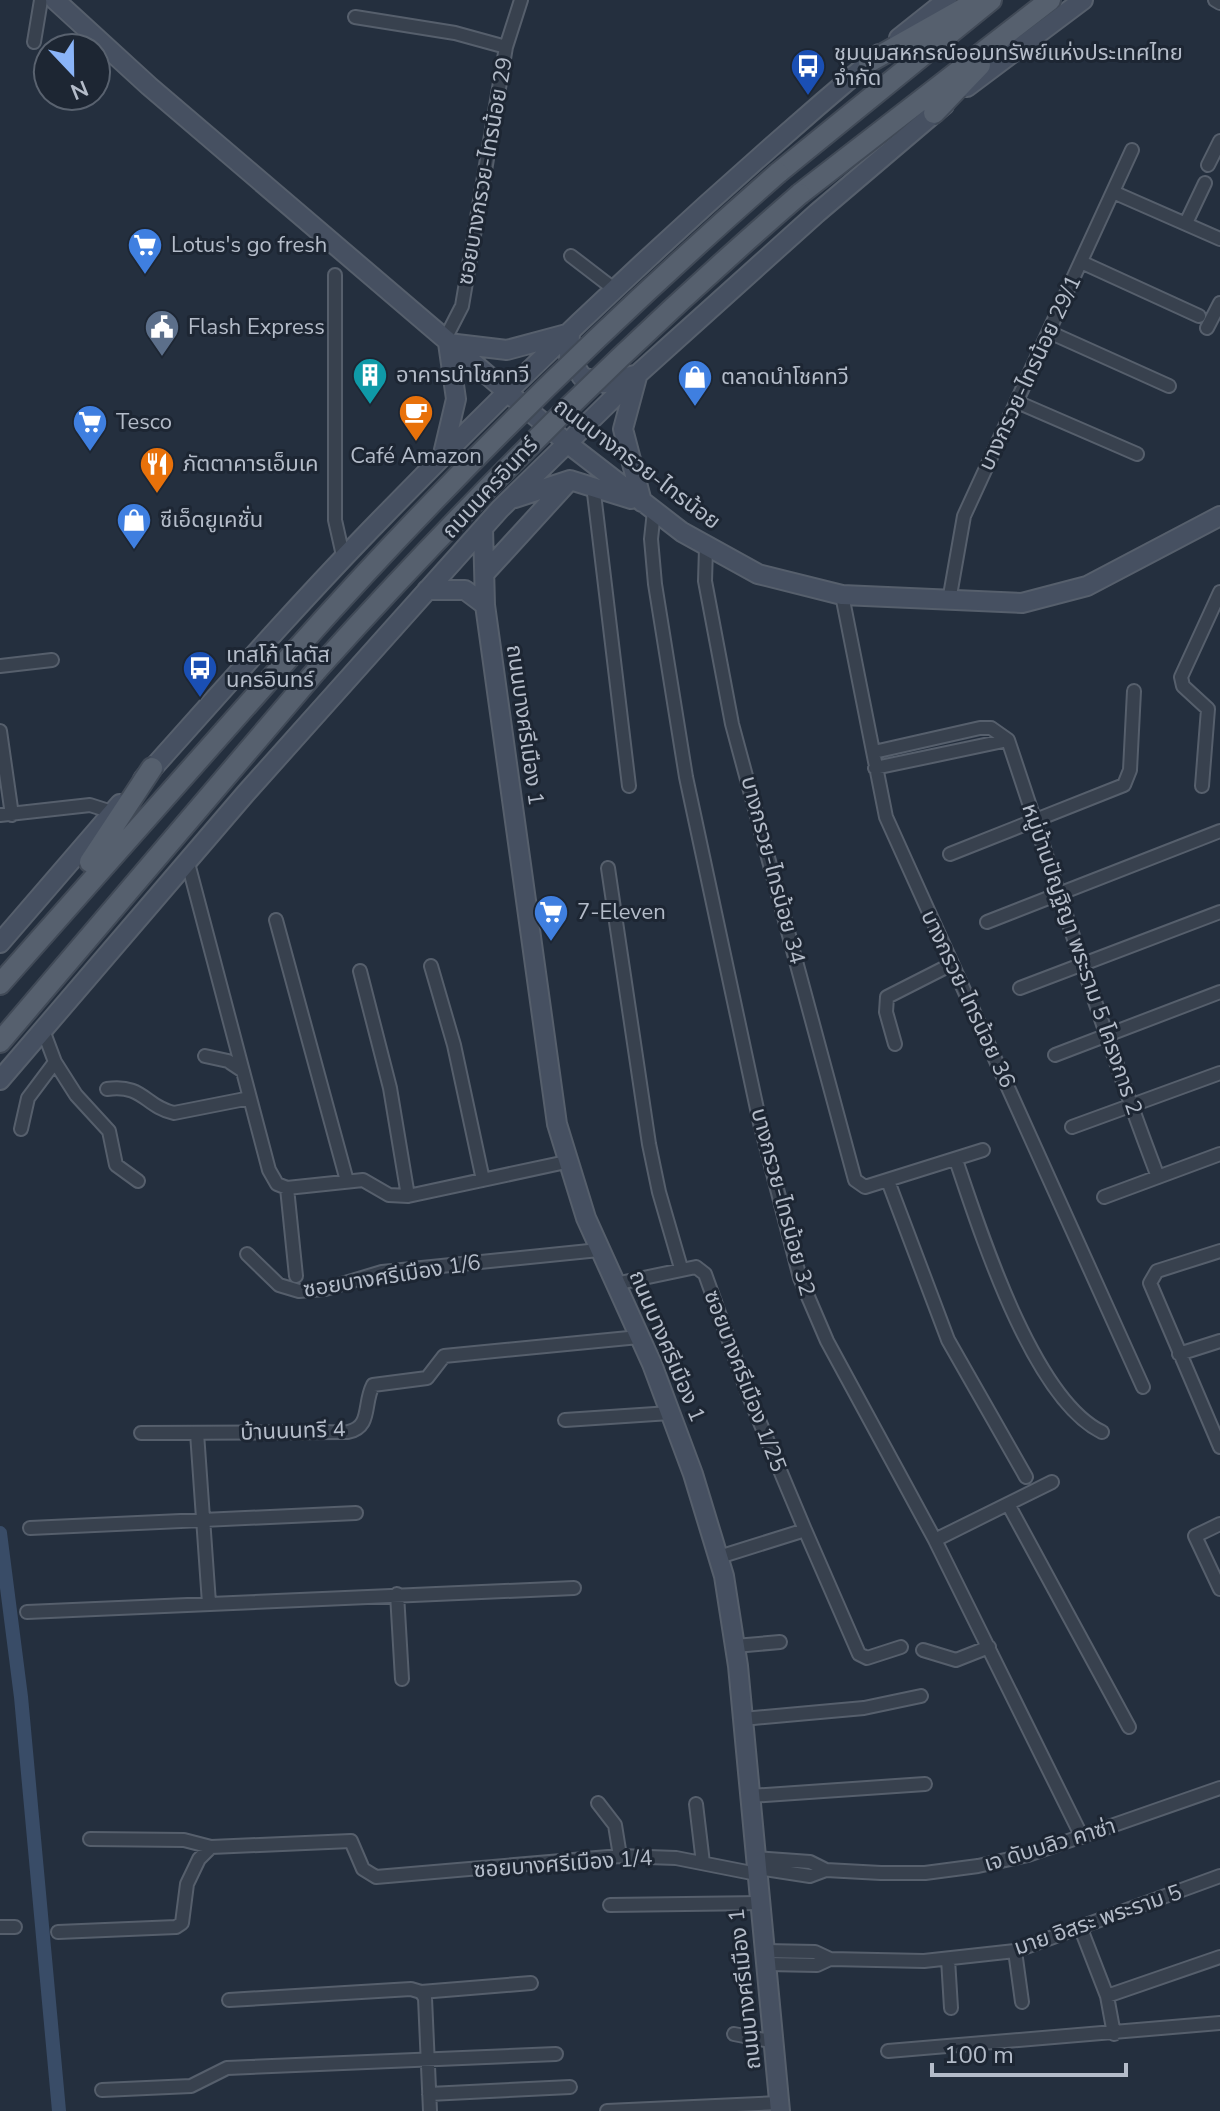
<svg xmlns="http://www.w3.org/2000/svg" width="1220" height="2111" font-family="'Nunito Sans','Noto Sans Thai',sans-serif">
  <style>
    .lines { fill: none; stroke-linecap: round; stroke-linejoin: round }
    .canal { stroke: #394c67; stroke-width: 14 }
    .street-casing { stroke: #565f6c; stroke-width: 16 }
    .secondary-casing { stroke: #565f6c; stroke-width: 22 }
    .primary-casing { stroke: #414a57; stroke-width: 24 }
    .street { stroke: #38414e; stroke-width: 12 }
    .secondary { stroke: #465061; stroke-width: 18 }
    .primary { stroke: #56606e; stroke-width: 20 }
    .primary-bridge-casing { stroke: #414a57; stroke-width: 24; stroke-linecap: butt }
    .primary-bridge { stroke: #56606e; stroke-width: 20 }
    .labels { text-anchor: middle; dominant-baseline: central; stroke-width: 6; stroke-linejoin: round; paint-order: stroke }
    .poi-label { font-size: 22px; fill: #b4bcc9; stroke: #1d2633; text-anchor: start }
    .street-label { font-size: 22px; fill: #b4bcc9; stroke: #1d2633 }
  </style>
  <rect width="100%" height="100%" fill="#242f3e"/>
  <g class="lines">
    <!-- canal -->
    <path class="canal" d="M0,1533L21,1697L59,2111"/>
    <!-- street casing -->
    <g class="street-casing">
      <path id="street" d="M1215,0L1220,3
        M355,17L455,33L506,47
        M34,42L41,0
        M1208,165L1220,141
        M1113,192L1220,239
        M1186,223L1205,183
        M571,256L614,289
        M1081,262L1199,316
        M335,275V520L344,560
        M1207,328L1220,303
        M1049,332L1169,386
        M444,341L462,306L506,47L521,0
        M1017,402L1137,454
        M593,485L629,786
        M654,511L651,539L655,584L686,777L760,1123L800,1278L827,1341L935,1540L1082,1837
        M706,548L705,581L732,724L855,1180L865,1187L983,1150
        M842,595L886,817L1143,1387
        M949,601L964,516L1132,150
        M0,666L52,660
        M0,731L12,815
        M874,752L980,728H991L1008,740C1057,886 1103,1033 1158,1177
        M875,768L1008,740
        M1202,786L1208,709L1183,686L1181,677L1220,592
        M0,815L90,805L112,812
        M950,854L1124,785L1130,770L1134,691
        M188,863L269,1170L277,1184L287,1188L363,1180L389,1195L408,1196L566,1162
        M608,868L649,1144L659,1192L681,1268
        M276,920L347,1181
        M987,922L1220,831
        M431,966L454,1045L483,1180
        M360,971L390,1088L408,1196
        M1020,988L1220,912
        M43,1030L55,1062L76,1095L109,1131L116,1165L138,1181
        M895,1044L886,1012L887,997L952,964
        M1055,1055L1220,992
        M205,1056L228,1061L243,1071
        M107,1089C144,1084 144,1106 174,1113L250,1098
        M1072,1127L1220,1073
        M21,1129L28,1098L55,1062
        M956,1160C980,1231 1033,1399 1102,1432
        M888,1181L948,1340L1026,1477
        M287,1188L296,1276
        M1104,1197L1220,1154
        M1220,1251L1157,1271L1150,1283L1220,1447
        M247,1254L279,1285L299,1291L325,1289L382,1272L599,1250
        M615,1284L696,1267L705,1274L748,1394L805,1530
        M1179,1354L1220,1341
        M565,1420L670,1413
        M141,1433L348,1432C372,1427 363,1404 373,1385L427,1378L444,1356L639,1337
        M197,1433L209,1603
        M1008,1504L1129,1727
        M1220,1524L1195,1536L1220,1589
        M30,1528L356,1513
        M935,1540L1052,1482
        M719,1557L805,1530L859,1654L867,1658L901,1647
        M397,1594L402,1679
        M27,1612L574,1588
        M735,1646L780,1642
        M923,1650L956,1660L989,1647
        M743,1719L864,1708L921,1696
        M750,1796L925,1784
        M598,1803L615,1825L620,1856
        M696,1804L703,1863
        M90,1839L184,1840L211,1847L351,1841L363,1869L376,1877L620,1856L676,1858L757,1874
        M756,1858L810,1862L826,1870L881,1873H925L978,1866L1028,1855L1220,1788
        M757,1868L810,1876L826,1870
        M610,1905L761,1903
        M0,1927H15
        M1081,1929L1107,1996L1114,2034
        M58,1932L176,1927L182,1923L187,1884L199,1859L211,1847
        M766,1951L815,1952L830,1959
        M1015,1951L1022,2002
        M948,1959L951,2008
        M767,1964L817,1965L830,1959L924,1961L1015,1951L1220,1876
        M421,1992L425,1998L430,2111
        M1107,1996L1220,1957
        M229,2000L411,1989L421,1992L531,1983
        M734,2034L775,2042
        M888,2051L1220,2023
        M102,2090L191,2086L227,2068L556,2054
        M429,2094L570,2087
        M607,2111L779,2103"/>
    </g>
    <!-- secondary casing -->
    <g class="secondary-casing">
      <path id="secondary" d="M55,0L149,86L567,443L682,532L758,574L842,595L1022,603L1087,586L1220,516
        M899,38L947,0
        M967,87L1083,0
        M448,343L507,350L570,333L569,357L582,377L604,383L635,375
        M637,377L623,429L642,502
        M443,454L456,399L448,343
        M515,498L570,480L631,499
        M483,528L485,605L557,1124L586,1218L652,1364L693,1474L724,1576L738,1666L780,2111
        M485,573L570,480
        M427,590H465L485,605
        M143,779C221,692 298,604 380,520C538,357 705,201 879,54
        M0,943L120,804
        M0,1080L246,793L500,509L638,374L817,213L944,105"/>
    </g>
    <!-- primary casing -->
    <g class="primary-casing">
      <path id="primary" d="M869,62L970,5
        M934,113L980,65
        M778,173L991,0
        M800,194L1050,0
        M90,862L152,768
        M0,984L295,651
        M0,1042L316,671"/>
    </g>
    <!-- street -->
    <use href="#street" class="street"/>
    <!-- secondary -->
    <use href="#secondary" class="secondary"/>
    <!-- primary -->
    <use href="#primary" class="primary"/>
    <!-- primary-bridge casing -->
    <g class="primary-bridge-casing">
      <path id="primary-bridge" d="M295,651C446,481 607,323 778,173
        M316,671C468,502 628,343 800,194"/>
    </g>
    <!-- primary-bridge -->
    <use href="#primary-bridge" class="primary-bridge"/>
  </g>
  <!-- icons -->
  <defs>
    <g id="bus-pin" transform="scale(1.8)"><path d="M0 17L-7.5 6A9.5 9.5 0 1 1 7.5 6Z" fill="#1a4fb4" stroke="#1d2633"/><path d="M-5-6H5V4H4V6H2V4H-2V6H-4V4H-5ZM-3.5-4V0h7V-4ZM-3.5 1.2v1.5H-2V1.2ZM2 1.2v1.5H3.5V1.2Z" fill="#fff"/></g>
    <g id="supermarket-pin" transform="scale(1.8)"><path d="M0 17L-7.5 6A9.5 9.5 0 1 1 7.5 6Z" fill="#3f7fe0" stroke="#1d2633"/><path d="M-6-5.5h2.5l.6 2H6L4.5 2H-2.5L-4.4-4H-6ZM-1.5 3.2a1.3 1.3 0 1 0 .1 0ZM3 3.2a1.3 1.3 0 1 0 .1 0Z" fill="#fff"/></g>
    <g id="civic-pin" transform="scale(1.8)"><path d="M0 17L-7.5 6A9.5 9.5 0 1 1 7.5 6Z" fill="#5c6f8a" stroke="#1d2633"/><path d="M-.6-6.5H3V-4.5H.6V-3L4-1V1h2V6H-6V1h2V-1L-.6-3ZM-1.2 2.5V6h2.4V2.5Z" fill="#fff"/></g>
    <g id="building-pin" transform="scale(1.8)"><path d="M0 17L-7.5 6A9.5 9.5 0 1 1 7.5 6Z" fill="#0f9aa8" stroke="#1d2633"/><path d="M-4-6H4V6H1V3H-1V6H-4ZM-2.5-4.3h1.7v1.8h-1.7ZM.8-4.3h1.7v1.8H.8ZM-2.5-1h1.7V.8h-1.7ZM.8-1h1.7V.8H.8Z" fill="#fff"/></g>
    <g id="shop-pin" transform="scale(1.8)"><path d="M0 17L-7.5 6A9.5 9.5 0 1 1 7.5 6Z" fill="#3f7fe0" stroke="#1d2633"/><path d="M-5-2.5h2.3a2.7 3.5 0 0 1 5.4 0H5L5.5 6h-11ZM-1.5-2.5h3a1.5 2.3 0 0 0-3 0Z" fill="#fff"/></g>
    <g id="cafe-pin" transform="scale(1.8)"><path d="M0 17L-7.5 6A9.5 9.5 0 1 1 7.5 6Z" fill="#e8710a" stroke="#1d2633"/><path d="M-5.5-4.5H6V0H3Q3 3.5 0 3.5H-2.5Q-5.5 3.5-5.5 0ZM3-3.2v2h1.7v-2ZM-6 4.5H4V6H-6Z" fill="#fff"/></g>
    <g id="restaurant-pin" transform="scale(1.8)"><path d="M0 17L-7.5 6A9.5 9.5 0 1 1 7.5 6Z" fill="#e8710a" stroke="#1d2633"/><path d="M-5-6h1v4h1v-4h1v4h1v-4h1v5L-1.5 .5V6h-2V.5L-5-1ZM5-6V6H3V1.5H1.5Q1.5-4 5-6Z" fill="#fff"/></g>
  </defs>
  <g fill-rule="evenodd">
    <use href="#bus-pin" x="808" y="66"/>
    <use href="#supermarket-pin" x="145" y="245"/>
    <use href="#civic-pin" x="162" y="327"/>
    <use href="#building-pin" x="370" y="375"/>
    <use href="#shop-pin" x="695" y="377"/>
    <use href="#cafe-pin" x="416" y="412"/>
    <use href="#supermarket-pin" x="90" y="422"/>
    <use href="#restaurant-pin" x="157" y="464"/>
    <use href="#shop-pin" x="134" y="520"/>
    <use href="#bus-pin" x="200" y="668"/>
    <use href="#supermarket-pin" x="551" y="912"/>
  </g>
  <g class="labels">
    <!-- poi labels -->
    <g class="poi-label">
      <text x="834" y="53">ชุมนุมสหกรณ์ออมทรัพย์แห่งประเทศไทย<tspan x="834" dy="25">จำกัด</tspan></text>
      <text x="171" y="245">Lotus's go fresh</text>
      <text x="188" y="327">Flash Express</text>
      <text x="396" y="375">อาคารนำโชคทวี</text>
      <text x="721" y="377">ตลาดนำโชคทวี</text>
      <text x="116" y="422">Tesco</text>
      <text x="416" y="456" text-anchor="middle">Café Amazon</text>
      <text x="183" y="464">ภัตตาคารเอ็มเค</text>
      <text x="160" y="520">ซีเอ็ดยูเคชั่น</text>
      <text x="226" y="655">เทสโก้ โลตัส<tspan x="226" dy="25">นครอินทร์</tspan></text>
      <text x="577" y="912">7-Eleven</text>
    </g>
    <!-- street labels -->
    <g class="street-label">
      <text transform="translate(485 171) rotate(-80)">ซอยบางกรวย-ไทรน้อย 29</text>
      <text transform="translate(1030 373) rotate(-65)">บางกรวย-ไทรน้อย 29/1</text>
      <text transform="translate(637 464) rotate(37)">ถนนบางกรวย-ไทรน้อย</text>
      <text transform="translate(490 488) rotate(-47)">ถนนนครอินทร์</text>
      <text transform="translate(525 725) rotate(82)">ถนนบางศรีเมือง 1</text>
      <text transform="translate(773 870) rotate(75)">บางกรวย-ไทรน้อย 34</text>
      <text transform="translate(1082 959) rotate(71)">หมู่บ้านปัญฐิญา พระราม 5 โครงการ 2</text>
      <text transform="translate(968 999) rotate(65)">บางกรวย-ไทรน้อย 36</text>
      <text transform="translate(783 1202) rotate(75)">บางกรวย-ไทรน้อย 32</text>
      <text transform="translate(392 1276) rotate(-9)">ซอยบางศรีเมือง 1/6</text>
      <text transform="translate(667 1346) rotate(67)">ถนนบางศรีเมือง 1</text>
      <text transform="translate(745 1381) rotate(69)">ซอยบางศรีเมือง 1/25</text>
      <text transform="translate(293 1431) rotate(-2)">บ้านนนทรี 4</text>
      <text transform="translate(1050 1845) rotate(-17)">เจ ดับบลิว คาซ่า</text>
      <text transform="translate(563 1864) rotate(-4)">ซอยบางศรีเมือง 1/4</text>
      <text transform="translate(1098 1920) rotate(-19)">มาย อิสระ พระราม 5</text>
      <text transform="translate(745 1989) rotate(-96)">ถนนบางศรีเมือง 1</text>
    </g>
  </g>
  <!-- north arrow -->
  <g transform="translate(72 72) rotate(158)"><circle r="38" fill="#1d2633" stroke="#59626f" stroke-width="2"/>
  <path d="M0-6L14 30L0 20L-14 30Z" fill="#8ab4f8"/>
  <text y="-12" font-size="22" font-weight="bold" text-anchor="middle" fill="#b4bcc9">N</text>
  </g>
  <!-- scale -->
  <path d="M932 2063v12h194v-12" fill="none" stroke="#b4bcc9" stroke-width="4"/>
  <text x="944" y="2063" font-size="24" fill="#b4bcc9" stroke="#1d2633" stroke-width="6" paint-order="stroke">100 m</text>
</svg>
